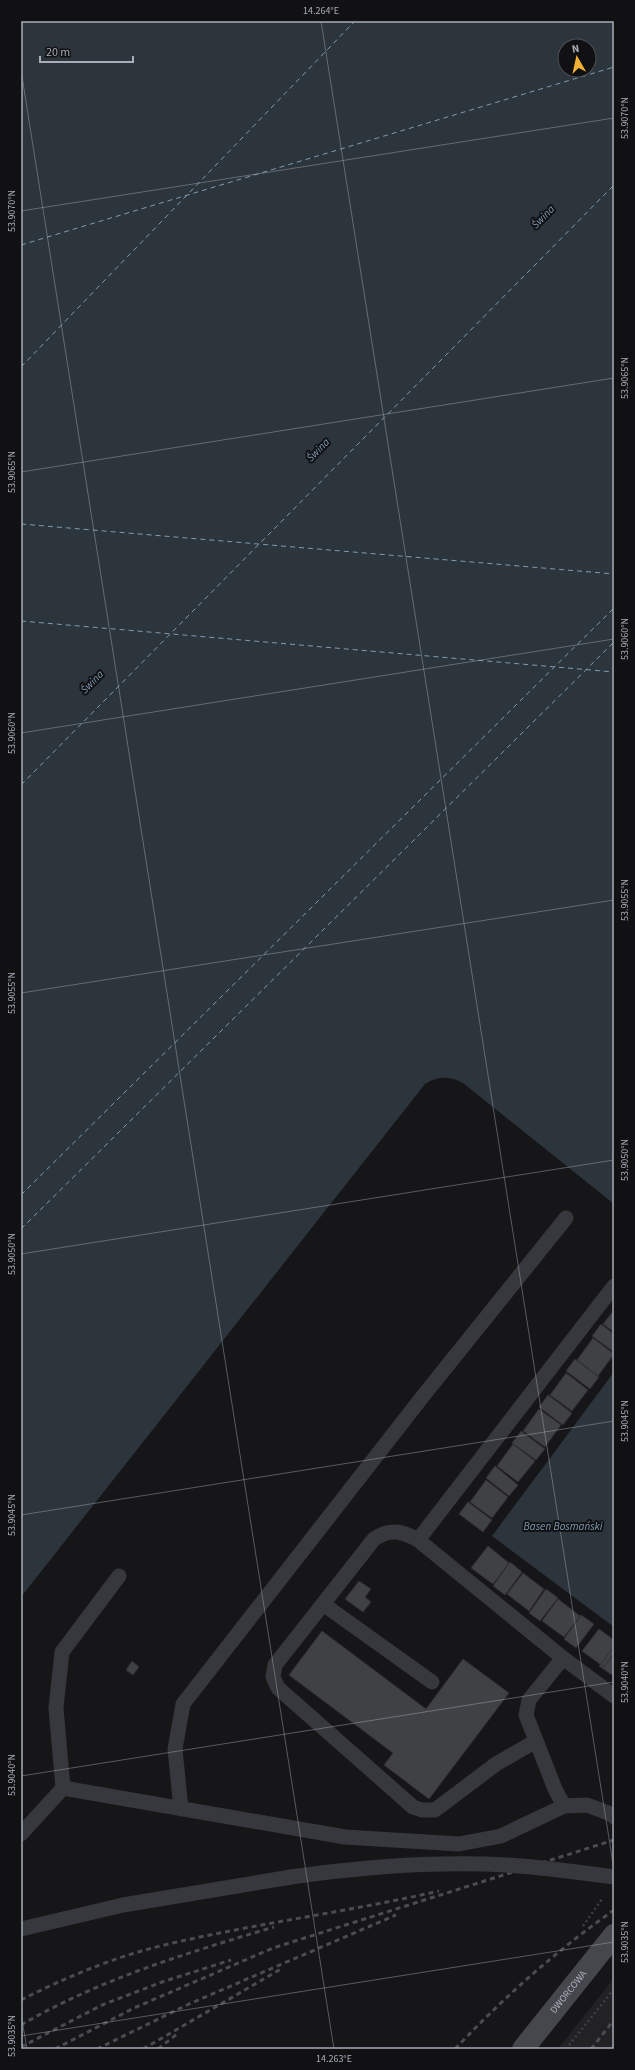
<svg xmlns="http://www.w3.org/2000/svg" width="635" height="2070" font-family="'Source Sans 3',sans-serif">
  <style>
    .built { fill: #222225 }
    .water { fill: #2c353c; fill-rule: evenodd }
    .lines { fill: none; stroke-linecap: round; stroke-linejoin: round }
    .ferry { stroke: #7f9bb3; stroke-width: 1; stroke-dasharray: 5 4; stroke-linecap: butt }
    .building { fill: #404145; stroke: #303034 }
    .path { stroke: #3d3f44; stroke-width: 2.5; stroke-dasharray: 2 3; stroke-linecap: butt }
    .lane { stroke: #37383d; stroke-width: 15 }
    .secondary { stroke: #45474d; stroke-width: 22 }
    .rail { stroke: #4a4c52; stroke-width: 3; stroke-dasharray: 5 4; stroke-linecap: butt }
    .lane-bridge { stroke: #37383d; stroke-width: 15 }
    .ticks { fill: none; stroke: #a8adb8; stroke-width: 1; stroke-opacity: 0.45 }
    .labels { text-anchor: middle; dominant-baseline: central; stroke-width: 4; stroke-linejoin: round; paint-order: stroke }
    .street-label { font-size: 10px; fill: #a8adb8; stroke: #111113 }
    .water-label { font-size: 11px; font-style: italic; fill: #7f9bb3; stroke: #111113 }
    .neatline { fill: none; stroke: #a8adb8; stroke-width: 1.5 }
    .ticks-label { font-size: 10px; text-anchor: middle; fill: #a8adb8 }
  </style>
  <rect width="100%" height="100%" fill="#161618"/>
  <!-- built -->
  <path class="built" d="M614,1978V2049H558Z"/>
  <!-- water -->
  <path class="water" d="M21,21H614V1204L463,1083C450,1076 437,1076 425,1084L21,1597ZM565,46H589V70H565Z
    M614,1372V1627L492,1536Z"/>
  <g class="lines">
    <!-- ferry -->
    <path class="ferry" d="M21,245L614,67
      M21,367L355,21
      M21,524L614,574
      M21,621L614,672
      M21,785L614,185
      M21,1195L614,608
      M21,1229L614,642"/>
  </g>
  <!-- building -->
  <path class="building" d="M614,1310V1332L603,1324Z
    M601,1324L614,1334V1352L592,1336Z
    M593,1338L614,1354L598,1376L577,1360Z
    M575,1359L599,1377L590,1389L566,1371Z
    M566,1373L588,1390L572,1411L550,1395Z
    M548,1395L572,1413L563,1425L539,1407Z
    M539,1409L561,1425L545,1447L523,1431Z
    M521,1431L545,1449L536,1460L512,1443Z
    M513,1444L535,1461L518,1482L497,1466Z
    M495,1466L518,1485L509,1496L486,1478Z
    M486,1480L508,1497L492,1518L470,1502Z
    M468,1502L492,1520L483,1532L459,1514Z
    M488,1546L509,1563L493,1584L471,1568Z
    M510,1562L522,1572L505,1595L493,1586Z
    M523,1573L544,1589L529,1611L507,1594Z
    M359,1581L371,1589L365,1597L371,1602L363,1612L345,1599Z
    M546,1589L558,1598L540,1621L529,1613Z
    M558,1599L580,1616L564,1637L542,1621Z
    M581,1615L594,1624L576,1648L564,1639Z
    M599,1629L614,1640V1653L604,1667L582,1651Z
    M322,1631L426,1709L463,1659L509,1693L429,1799L384,1765L393,1753L289,1675Z
    M614,1647V1672L612,1675L599,1666Z
    M132,1661L139,1667L133,1675L126,1670Z"/>
  <g class="lines">
    <!-- path -->
    <path class="path" d="M583,1926L602,1899
      M566,2049L614,1989"/>
    <!-- lane -->
    <path class="lane" d="M418,1540L563,1658L614,1696
      M323,1604L275,1665L273,1677L278,1688L413,1807L422,1810H435L496,1764L536,1741
      M563,1658L529,1700L526,1715L555,1789L564,1806
      M432,1682L323,1604L374,1539C390,1528 402,1531 418,1540L614,1286
      M63,1788L56,1708L62,1652L119,1576
      M181,1809L175,1749L183,1704L423,1396L566,1218
      M21,1834L63,1788L345,1837L459,1844L501,1836L564,1806L587,1805L611,1814L614,1817
      M21,1929L123,1905L291,1877"/>
    <!-- secondary -->
    <path class="secondary" id="s1" d="M523,2049L614,1935"/>
    <!-- rail -->
    <path class="rail" d="M21,2000C64,1978 112,1958 160,1946C252,1924 347,1912 439,1891
      M21,2025C100,1979 187,1953 274,1927
      M21,2047L102,2005L162,1982L231,1960
      M55,2049L134,2008L273,1948L614,1840
      M97,2049L189,2004L396,1915
      M143,2049L281,1969
      M158,2049L177,2034
      M455,2049C504,1997 556,1951 614,1910
      M591,2049L614,2020"/>
    <!-- lane-bridge -->
    <path class="lane-bridge" d="M291,1877C362,1867 434,1861 506,1865C542,1867 578,1872 614,1877"/>
  </g>
  <!-- ticks -->
  <path class="ticks" d="M321,21L614,1870M21,70L334,2049M21,211L614,118M21,472L614,378M21,733L614,639M21,993L614,900M21,1254L614,1160M21,1515L614,1421M21,1776L614,1682M21,2014L27,2049M21,2036L614,1942"/>
  <g class="labels">
    <!-- street labels -->
    <g class="street-label">
      <text stroke="none"><textPath href="#s1" startOffset="73">DWORCOWA</textPath></text>
    </g>
    <!-- water labels -->
    <g class="water-label">
      <text transform="translate(543 217) rotate(-46)">Świna</text>
      <text transform="translate(318 450) rotate(-46)">Świna</text>
      <text transform="translate(92 682) rotate(-46)">Świna</text>
      <text x="563" y="1526">Basen Bosmański</text>
    </g>
  </g>
  <!-- border -->
  <rect width="635" height="2070" fill="none" stroke="#111113" stroke-width="44"/>
  <!-- north arrow -->
  <g transform="translate(577 58) rotate(351)"><circle r="19" fill="#111113" stroke="#4d4f55"/>
  <path d="M0-3L7 15L0 10L-7 15Z" fill="#f2b134"/>
  <text y="-6" font-size="11" font-weight="bold" text-anchor="middle" fill="#a8adb8">N</text>
  </g>
  <!-- scale -->
  <path d="M40 56v6h93v-6" fill="none" stroke="#a8adb8" stroke-width="2"/>
  <text x="46" y="56" font-size="12" fill="#a8adb8" stroke="#111113" stroke-width="3" paint-order="stroke">20 m</text>
  <rect x="22" y="22" width="591" height="2026" class="neatline"/>
  <g class="ticks-label">
    <text x="321" y="14">14.264°E</text>
    <text transform="translate(624 118) rotate(-90)" y="4">53.9070°N</text>
    <text transform="translate(11 211) rotate(-90)" y="4">53.9070°N</text>
    <text transform="translate(624 378) rotate(-90)" y="4">53.9065°N</text>
    <text transform="translate(11 472) rotate(-90)" y="4">53.9065°N</text>
    <text transform="translate(624 639) rotate(-90)" y="4">53.9060°N</text>
    <text transform="translate(11 733) rotate(-90)" y="4">53.9060°N</text>
    <text transform="translate(624 900) rotate(-90)" y="4">53.9055°N</text>
    <text transform="translate(11 993) rotate(-90)" y="4">53.9055°N</text>
    <text transform="translate(624 1160) rotate(-90)" y="4">53.9050°N</text>
    <text transform="translate(11 1254) rotate(-90)" y="4">53.9050°N</text>
    <text transform="translate(624 1421) rotate(-90)" y="4">53.9045°N</text>
    <text transform="translate(11 1515) rotate(-90)" y="4">53.9045°N</text>
    <text transform="translate(624 1682) rotate(-90)" y="4">53.9040°N</text>
    <text transform="translate(11 1775) rotate(-90)" y="4">53.9040°N</text>
    <text transform="translate(624 1942) rotate(-90)" y="4">53.9035°N</text>
    <text transform="translate(11 2036) rotate(-90)" y="4">53.9035°N</text>
    <text x="334" y="2062">14.263°E</text>
  </g>
</svg>
